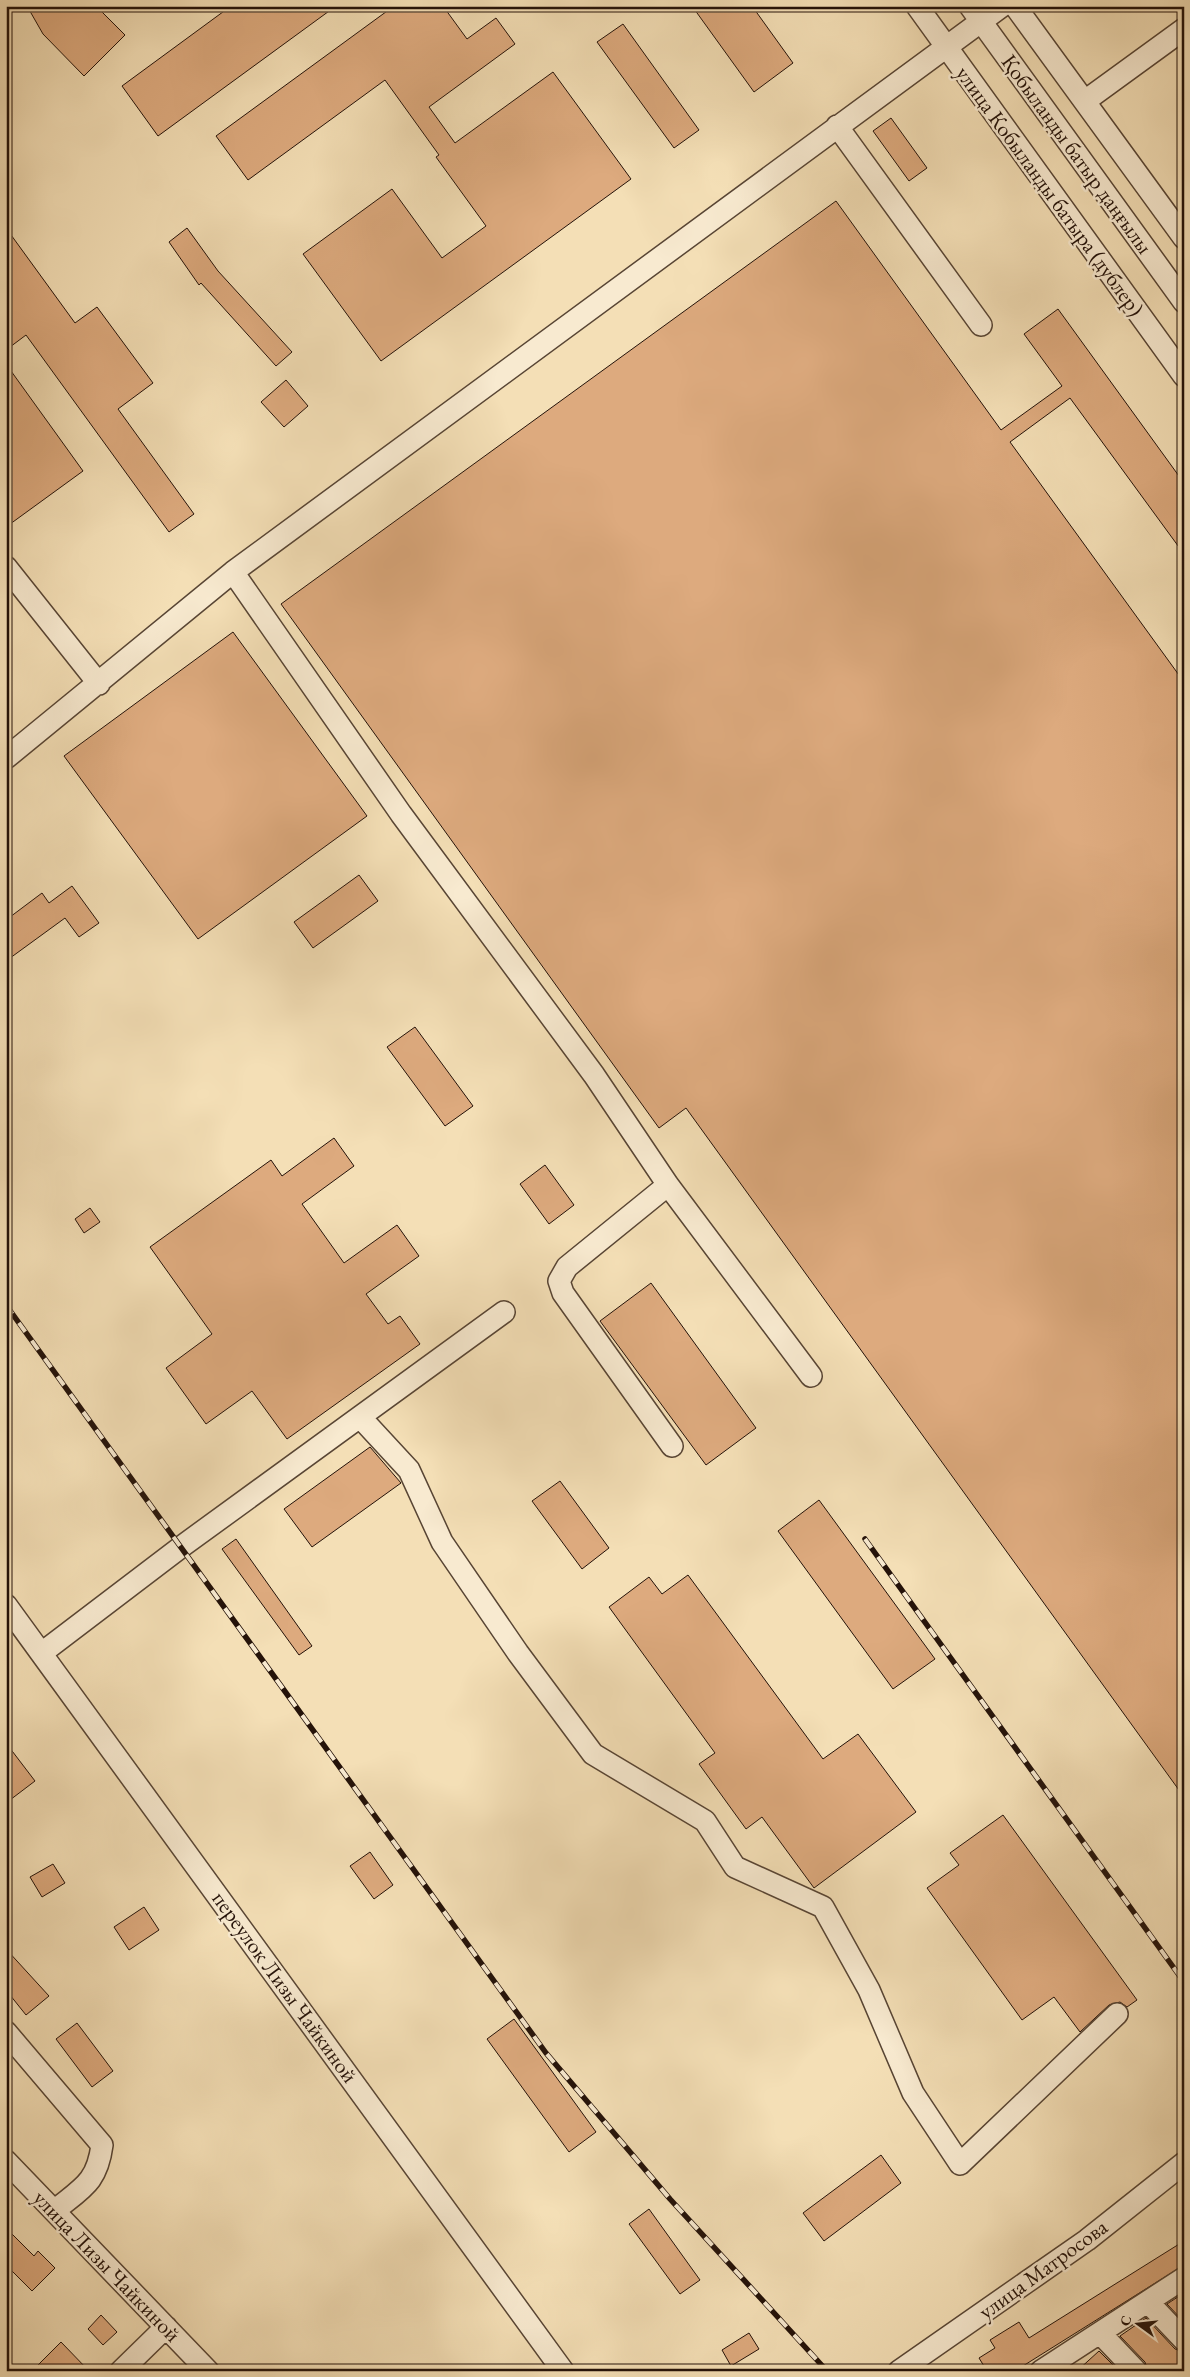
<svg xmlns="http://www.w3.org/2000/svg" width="1190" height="2377" font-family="'EB Garamond',serif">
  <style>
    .building { fill: #ddaa7e; stroke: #241209 }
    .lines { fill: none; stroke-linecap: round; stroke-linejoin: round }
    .minor-casing { stroke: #584534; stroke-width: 24 }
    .minor { stroke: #f8ead0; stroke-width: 21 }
    .rail-casing { stroke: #241209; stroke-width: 5.5 }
    .rail { stroke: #f8ead0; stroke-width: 4; stroke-dasharray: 11; stroke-linecap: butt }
    .labels { text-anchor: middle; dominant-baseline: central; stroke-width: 5; stroke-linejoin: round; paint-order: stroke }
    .street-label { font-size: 22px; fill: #241209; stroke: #f8ead0 }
  </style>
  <rect width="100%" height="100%" fill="#f4dfb6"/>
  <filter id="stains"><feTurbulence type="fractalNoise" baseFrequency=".004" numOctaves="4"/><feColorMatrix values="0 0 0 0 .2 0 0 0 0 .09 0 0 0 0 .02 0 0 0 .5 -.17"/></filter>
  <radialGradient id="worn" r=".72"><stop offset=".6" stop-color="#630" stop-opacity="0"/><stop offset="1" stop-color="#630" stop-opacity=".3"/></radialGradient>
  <!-- building -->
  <path class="building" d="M27,6H96L125,35L84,76L43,34Z
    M231,6H336L158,136L122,86Z
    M394,6H443L467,39L496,18L515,44L429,107L455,143L553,72L631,179L381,361L303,254L392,189L442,258L486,226L436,157L439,155L385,80L248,180L216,136Z
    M692,6H752L793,63L754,92Z
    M623,24L699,130L674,148L597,42Z
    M891,118L927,168L909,181L873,131Z
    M836,201L1001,430L1062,386L1024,334L1058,309L1184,483V554L1070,398L1010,442L1184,682V1797L686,1108L659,1128L281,604Z
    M6,228L75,323L97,307L153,383L118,409L194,514L169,532L26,335L6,350Z
    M187,228L218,271L292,352L276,366L201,283L199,285L169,242Z
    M6,364L83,471L6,527Z
    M286,380L308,406L284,427L261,402Z
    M233,632L367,816L198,939L64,756Z
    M359,875L378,901L313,948L294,922Z
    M72,886L99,923L79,937L65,918L6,961V920L42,893L49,903Z
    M415,1027L473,1106L445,1126L387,1047Z
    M334,1138L354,1166L302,1204L344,1263L397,1225L419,1256L366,1294L388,1324L400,1316L420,1344L287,1439L252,1391L206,1424L166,1368L212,1334L150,1247L271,1160L282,1176Z
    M545,1165L574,1205L549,1224L520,1184Z
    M90,1208L100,1222L84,1233L75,1219Z
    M651,1283L756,1428L706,1465L600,1321Z
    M370,1447L401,1483L312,1547L284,1509Z
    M560,1481L609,1548L582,1569L532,1501Z
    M819,1500L935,1659L893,1689L778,1531Z
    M236,1539L312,1646L299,1655L222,1549Z
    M688,1575L823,1759L858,1734L916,1812L814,1888L762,1817L746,1829L699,1764L715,1753L609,1607L649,1577L662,1594Z
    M6,1743L35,1781L6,1803Z
    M1003,1815L1137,2000L1127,2007L1120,2002L1109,2005L1080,2032L1054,1997L1022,2020L927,1888L959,1865L950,1853Z
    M370,1852L393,1885L374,1899L350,1866Z
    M53,1864L65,1883L42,1897L30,1877Z
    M144,1907L159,1930L129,1950L114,1927Z
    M6,1949L49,1996L26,2015L6,1990Z
    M514,2019L596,2132L569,2152L487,2039Z
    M77,2023L113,2071L92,2087L56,2039Z
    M881,2155L901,2183L824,2241L803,2213Z
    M649,2209L700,2280L680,2294L629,2224Z
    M6,2228L34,2256L38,2251L55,2268L32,2291L6,2265Z
    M1184,2241V2265L1015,2371H987L979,2358L995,2348L990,2340L1019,2322L1029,2338Z
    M1184,2293V2322L1167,2304Z
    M101,2315L117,2332L103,2345L88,2329Z
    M1146,2318L1175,2349L1184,2352V2371H1148L1145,2362L1120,2336Z
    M749,2333L759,2349L731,2366L722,2350Z
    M61,2342L89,2371H32Z
    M1099,2351L1119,2371H1077Z"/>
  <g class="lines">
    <!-- minor casing -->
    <g class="minor-casing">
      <path id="minor" d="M917,6L1184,376
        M970,6L1184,302
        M1015,6L1184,238
        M1085,101L1184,29
        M837,126L981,325
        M6,567L99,684
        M233,572L401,814L594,1075L668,1185L811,1376
        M6,758L233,572L1002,6
        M668,1185L567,1267L559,1281L563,1293L672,1446
        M360,1417L409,1470L442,1542L518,1653L593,1754L705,1821L735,1867L823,1907L869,1990L913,2093L960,2164L1117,2014
        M6,1605L563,2371
        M43,1652L181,1547L504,1312
        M6,2032L102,2145C97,2183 82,2188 54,2211
        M6,2161L208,2371
        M1148,2302L1184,2340
        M1100,2333L1136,2371
        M121,2371L166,2327
        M899,2371L1087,2240L1184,2163
        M1041,2371L1184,2278"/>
    </g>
    <!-- minor -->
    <use href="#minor" class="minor"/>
    <!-- rail casing -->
    <g class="rail-casing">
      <path id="rail" d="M6,1305L546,2053L670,2199L827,2371
        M865,1539L1184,1982"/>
    </g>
    <!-- rail -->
    <use href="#rail" class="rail"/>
  </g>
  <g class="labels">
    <!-- street labels -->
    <g class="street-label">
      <text transform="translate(1077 154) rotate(54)">Қобыланды батыр даңғылы</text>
      <text transform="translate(1050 191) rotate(54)">улица Кобыланды батыра (дублер)</text>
      <text transform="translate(285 1987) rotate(54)">переулок Лизы Чайкиной</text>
      <text transform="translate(107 2266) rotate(46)">улица Лизы Чайкиной</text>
      <text transform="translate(1043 2269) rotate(-36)">улица Матросова</text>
    </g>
  </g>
  <!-- margin -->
  <rect width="1190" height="2377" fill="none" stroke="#f4dfb6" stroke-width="25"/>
  <rect x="8" y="8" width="1175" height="2362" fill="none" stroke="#241209" stroke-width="2.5"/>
  <rect x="12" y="12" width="1165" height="2352" fill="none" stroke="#241209"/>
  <!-- north arrow -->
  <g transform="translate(1138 2324) rotate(285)" stroke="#f8ead0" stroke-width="4" paint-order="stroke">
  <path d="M0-4L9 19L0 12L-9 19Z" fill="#241209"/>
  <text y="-8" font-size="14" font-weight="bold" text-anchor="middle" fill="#241209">С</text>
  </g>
  <rect width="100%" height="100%" filter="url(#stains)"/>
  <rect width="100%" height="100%" fill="url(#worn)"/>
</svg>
